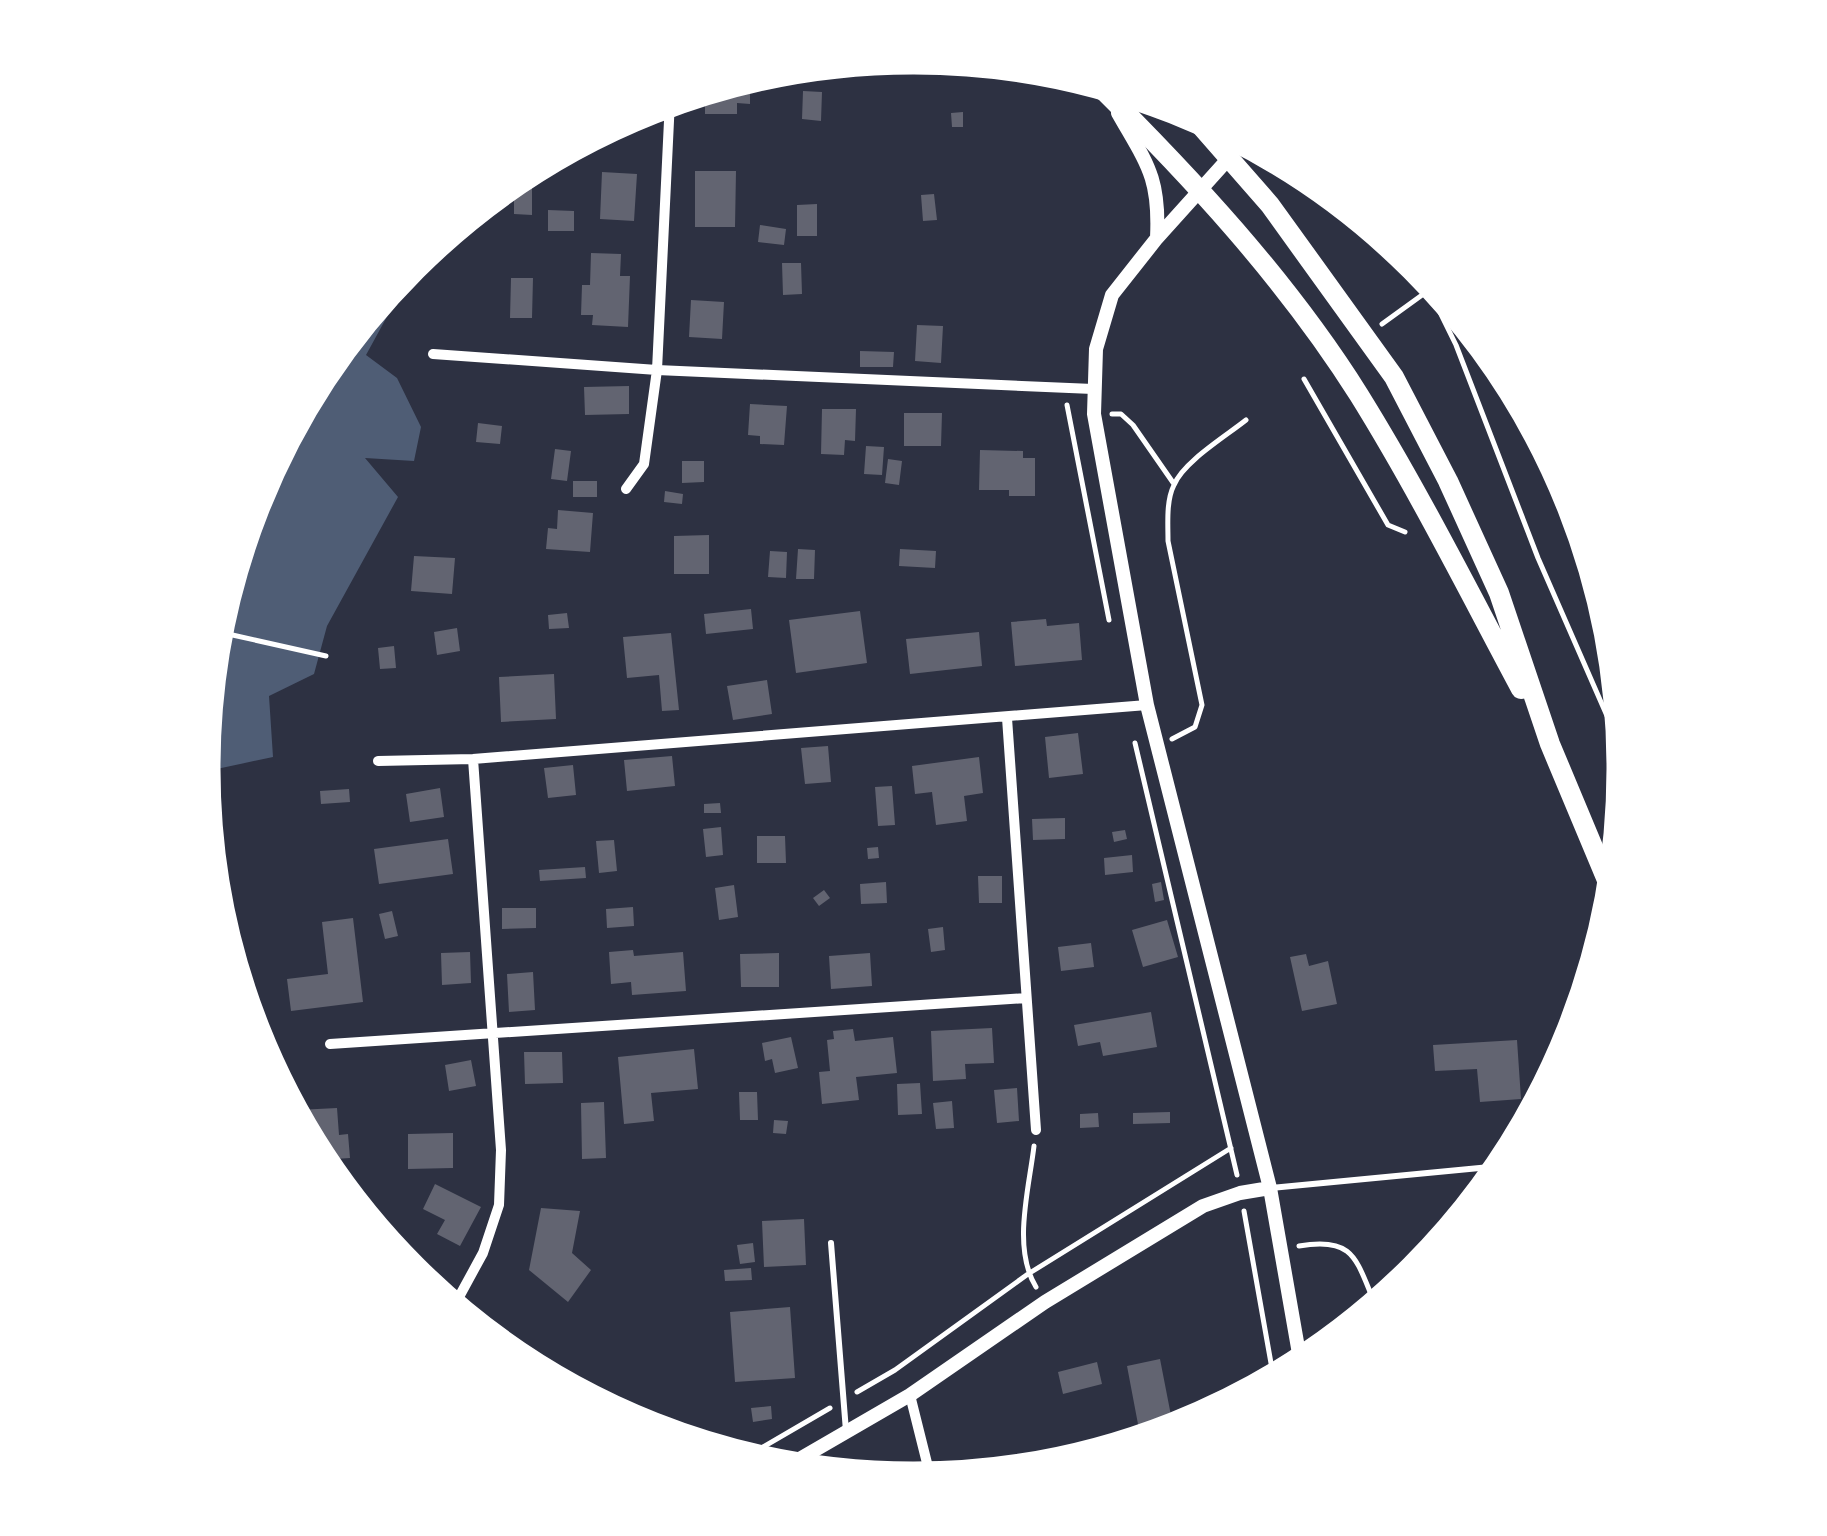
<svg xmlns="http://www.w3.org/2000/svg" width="1827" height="1536" font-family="'Fira Sans',sans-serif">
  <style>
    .water { fill: #4f5d75 }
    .building { fill: #626471 }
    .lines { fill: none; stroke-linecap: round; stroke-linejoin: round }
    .path { stroke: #fff; stroke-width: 5 }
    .service { stroke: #fff; stroke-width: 6 }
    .minor { stroke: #fff; stroke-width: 10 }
    .tertiary { stroke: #fff; stroke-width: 14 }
    .trunk { stroke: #fff; stroke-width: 20 }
    .rim { fill: none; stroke: #fff; stroke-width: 5 }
  </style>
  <rect width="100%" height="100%" fill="#2d3142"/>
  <!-- water -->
  <path class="water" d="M390,288L395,302L366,355L397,378L421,427L414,461L365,458L398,497L327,626L314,674L269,696L273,757L212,770L202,784L201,767L214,628L255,495L321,371Z"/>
  <!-- building -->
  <path class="building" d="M815,65V75L801,76V66Z
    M741,79H750V104L737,103V114H705V90Z
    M803,91L822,92L821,121L802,119Z
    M963,112V127H952L951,113Z
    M695,171H736L735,227H695Z
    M602,172L637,174L634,221L600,219Z
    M520,174H532V215L514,214V178Z
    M934,194L937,220L923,221L921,195Z
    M817,204V236H797V205Z
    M548,210L574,211V231H548Z
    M760,225L786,229L784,245L758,242Z
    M591,253L621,254L620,276H630L628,327L592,325L593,315H581L582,285H590Z
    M782,263H801L802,294L783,295Z
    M511,278H533L532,318H510Z
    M691,300L724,302L722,339L689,337Z
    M917,325L943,326L941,363L915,361Z
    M860,351L894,352L893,367H860Z
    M629,386V414L585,415L584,387Z
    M750,404L787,406L784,445L760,444V436L748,435Z
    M822,409H856L855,441L845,440L844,455L821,454Z
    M904,413H942L941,446H904Z
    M478,423L502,426L500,444L476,442Z
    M866,446L884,447L882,475L864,474Z
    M555,449L571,451L567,481L551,479Z
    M980,450L1023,451V458H1035V496H1009V490H979Z
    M888,459L902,461L899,485L885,483Z
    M682,461H704V482L682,483Z
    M573,481H597V497H573Z
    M665,491L683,494L682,504L664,502Z
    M558,510L593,513L590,552L546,549L548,528L557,529Z
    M709,535V574H674V536Z
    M798,549L815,550L814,579H796Z
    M900,549L936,551L935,568L899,566Z
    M770,551L787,552L786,578L768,577Z
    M414,556L455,558L452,594L411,591Z
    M751,609L753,629L706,634L704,614Z
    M860,611L867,663L796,673L789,620Z
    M567,613L569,628L549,629L548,615Z
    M1046,619L1047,626L1079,623L1082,660L1015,666L1011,622Z
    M457,628L460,651L437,655L434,632Z
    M979,632L982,666L910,674L906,639Z
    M671,633L679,710L662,711L659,675L627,678L623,637Z
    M394,646L396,668L380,669L378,648Z
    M554,674L556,719L501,722L499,677Z
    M767,680L772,714L733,720L727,686Z
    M1078,733L1083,774L1049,778L1045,737Z
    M828,746L831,782L805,784L801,748Z
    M672,756L675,786L627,791L624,760Z
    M979,757L983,793L964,796L967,821L936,825L932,792L915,794L912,766Z
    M573,765L576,795L548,798L544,768Z
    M892,786L895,825L878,826L875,787Z
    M440,788L444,817L410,822L406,794Z
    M349,789L350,802L321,804L320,791Z
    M720,803L721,813H704V804Z
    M1065,818V839L1033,840L1032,819Z
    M721,827L723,855L706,857L703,829Z
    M1125,830L1127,839L1114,842L1112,832Z
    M757,836H785L786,863H757Z
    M448,839L453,874L379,884L374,849Z
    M614,840L617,871L599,873L596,841Z
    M878,847L879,858L868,859L867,848Z
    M1132,855L1133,872L1105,875L1104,858Z
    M585,867L586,878L540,881L539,870Z
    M978,876H1002V903H979Z
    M886,882L887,903L861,904L860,884Z
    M1161,882L1164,900L1155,902L1152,884Z
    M734,885L738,917L719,920L715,888Z
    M824,890L830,898L819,906L813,898Z
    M633,907L634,926L607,928L606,909Z
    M502,908H536V928L502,929Z
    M392,911L398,936L385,939L379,914Z
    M353,918L363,1002L291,1011L287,979L328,974L322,922Z
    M1167,920L1178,957L1143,967L1132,930Z
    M943,927L945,950L931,952L928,929Z
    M1091,943L1094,967L1061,971L1058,947Z
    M633,950L634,956L683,952L686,991L632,995L631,982L611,984L609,952Z
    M470,952L471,983L442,985L441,953Z
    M779,953V987H741L740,954Z
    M870,953L872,986L831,989L829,956Z
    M1306,954L1309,966L1328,961L1337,1004L1302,1011L1290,957Z
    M533,972L535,1010L509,1012L507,974Z
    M1151,1012L1157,1047L1103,1056L1100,1042L1078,1046L1074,1025Z
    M992,1028L994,1063L965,1064L966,1079L933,1081L931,1031Z
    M853,1029L855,1041L893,1037L897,1073L856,1077L859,1100L822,1104L819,1072L830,1071L827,1040L834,1039L833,1031Z
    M791,1037L798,1068L775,1073L772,1059L765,1061L762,1043Z
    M1517,1040L1521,1099L1480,1102L1477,1069L1435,1071L1433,1045Z
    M694,1049L698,1089L651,1093L654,1121L624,1124L618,1057Z
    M524,1052H562L563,1083L525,1084Z
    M471,1060L476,1086L449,1091L445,1065Z
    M920,1083L922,1114L898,1115L897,1084Z
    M1017,1088L1019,1121L997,1123L994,1090Z
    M739,1092H757L758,1120H740Z
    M952,1101L954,1128L936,1129L933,1103Z
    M604,1102L606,1158L582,1159L581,1103Z
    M337,1108L339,1135L348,1134L350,1158L319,1160L298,1122V1110Z
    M1170,1112V1123L1133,1124V1113Z
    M1098,1113L1099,1127L1080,1128V1114Z
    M774,1120L788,1121L786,1134L773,1133Z
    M453,1133V1168L408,1169V1134Z
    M435,1184L481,1207L460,1246L437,1234L445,1220L423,1209Z
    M541,1208L580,1211L572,1253L591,1270L568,1302L529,1270Z
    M804,1219L806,1265L764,1267L762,1221Z
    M753,1243L755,1262L740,1264L737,1245Z
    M396,1249L438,1279L430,1289L409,1272L393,1253Z
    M751,1268L752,1280L725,1281L724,1270Z
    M790,1307L795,1378L735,1382L730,1312Z
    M491,1323L524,1346L515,1359L484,1333Z
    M1160,1359L1174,1431L1141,1440L1127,1366Z
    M1097,1362L1102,1384L1063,1394L1058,1372Z
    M771,1406L772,1419L753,1422L751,1408Z"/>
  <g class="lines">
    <!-- path -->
    <path class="path" d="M1393,243L1429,290L1456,345L1538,558L1625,757
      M1382,324L1429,290
      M1304,379L1388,525L1405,532
      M1067,405L1109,620
      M1112,414H1121L1133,425L1174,484
      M228,634L326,656
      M1172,739L1195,727L1202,705L1168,541C1168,523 1166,501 1174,485C1183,462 1226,436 1246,420
      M1135,743L1237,1175
      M1034,1146C1029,1189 1012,1248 1036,1287
      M1244,1211L1274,1380
      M1299,1246C1356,1236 1356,1261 1376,1306
      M857,1392L895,1370L1028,1274L1231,1148
      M744,1458L830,1408"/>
    <!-- service -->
    <path class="service" d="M1271,1188L1490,1167L1503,1168
      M831,1243L846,1431"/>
    <!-- minor -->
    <path class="minor" d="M433,354L657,370L1093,389
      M626,489L644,464L657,370L670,100
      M1007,718L1036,1130
      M378,761L473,759L1147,705
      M330,1044L1026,998
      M453,1308L483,1253L499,1205L501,1150L473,759
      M910,1395L931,1479"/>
    <!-- tertiary -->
    <path class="tertiary" d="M1118,113C1147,164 1160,177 1157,238
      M1229,158L1157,238L1112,295L1096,349L1094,414L1147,705L1270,1188L1301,1365
      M784,1468L910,1395L1045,1302L1203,1206L1240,1193L1270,1188"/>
    <!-- trunk -->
    <path class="trunk" d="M1094,81C1191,177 1286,279 1359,395C1418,490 1468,590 1521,689
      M1186,109L1270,205L1394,377L1448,481L1499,593L1550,744L1614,897"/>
  </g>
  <!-- crop -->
  <path d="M0 0H1827V1536H0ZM913 72H914A695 695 0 0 1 1609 767V769A695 695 0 0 1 914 1464H913A695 695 0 0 1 218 769V767A695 695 0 0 1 913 72Z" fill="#fff" fill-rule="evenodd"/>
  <path class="rim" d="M913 72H914A695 695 0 0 1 1609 767V769A695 695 0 0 1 914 1464H913A695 695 0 0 1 218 769V767A695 695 0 0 1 913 72Z"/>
</svg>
